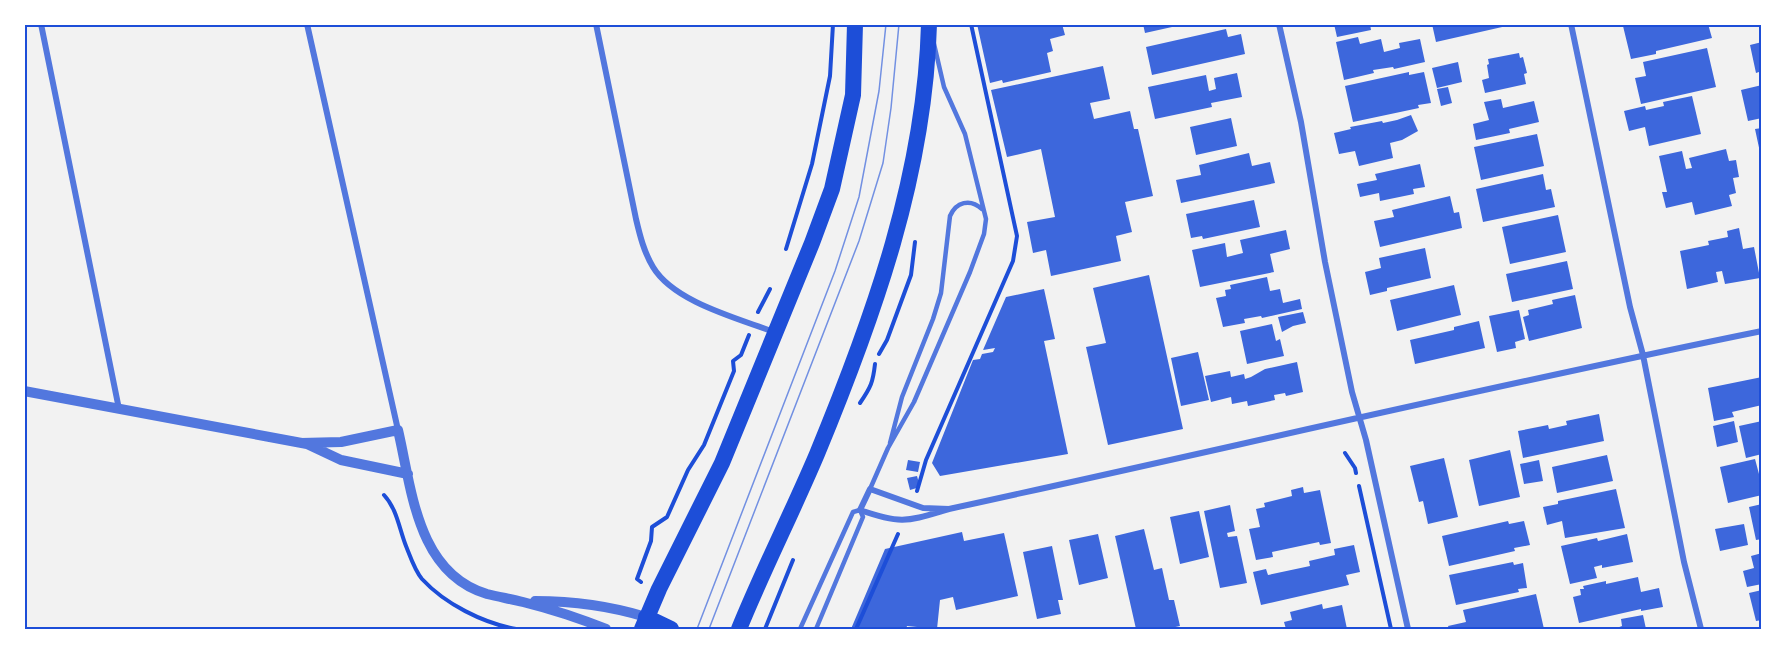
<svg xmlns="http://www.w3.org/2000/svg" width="1786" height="653" font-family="'DejaVu Sans',sans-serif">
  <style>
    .building { fill: #3d67dc }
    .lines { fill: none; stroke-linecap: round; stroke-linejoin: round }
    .path { stroke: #1d4ed8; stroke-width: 4 }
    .service { stroke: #5277de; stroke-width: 4.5 }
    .minor { stroke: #5277de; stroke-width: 6 }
    .tertiary { stroke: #5277de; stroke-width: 10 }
    .trunk { stroke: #1d4ed8; stroke-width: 16 }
    .tram { stroke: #7290e2; stroke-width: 1.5 }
    .neatline { fill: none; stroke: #1d4ed8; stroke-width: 2 }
  </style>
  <rect width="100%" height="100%" fill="#f2f2f2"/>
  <!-- building -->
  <path class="building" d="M977,24H1062L1065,35L1050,39L1053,51L1047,53L1051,72L1003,83L1002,80L990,83Z
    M1143,24H1181V25L1145,33Z
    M1334,24H1370L1371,30L1337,37Z
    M1432,24H1511V25L1436,42Z
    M1633,24H1708L1712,38L1656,51V54L1631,59L1623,26Z
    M1226,29L1228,37L1241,34L1245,54L1152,75L1146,47Z
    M1358,37L1360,44L1381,39L1384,52L1400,48L1399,43L1420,39L1425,62L1394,69L1393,67L1373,70L1374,73L1344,80L1336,42Z
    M1762,42V71L1756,73L1750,45Z
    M1707,48L1716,87L1641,104L1635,78L1646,76L1643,62Z
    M1519,53L1520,58L1523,57L1527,73L1524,74L1526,84L1485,93L1482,80L1489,78L1487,65L1489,64L1488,59Z
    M1458,62L1462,82L1437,88L1432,68Z
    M1103,66L1110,99L1090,103L1094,119L1130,111L1134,129H1138L1153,196L1125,202L1132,232L1116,236L1121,261L1051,276L1046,250L1033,253L1027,222L1055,217L1041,149L1007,157L991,90Z
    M1409,72V75L1424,72L1431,103L1418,105L1419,108L1353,122L1345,86Z
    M1237,73L1242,97L1211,103L1212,107L1155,119L1148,87L1206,75L1209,91L1216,89L1214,78Z
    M1762,85V118L1748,121L1741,90Z
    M1448,87L1452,103L1441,106L1437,89Z
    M1692,96L1701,134L1649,146L1645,127L1629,131L1624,111L1645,106L1646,110L1664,106L1663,102Z
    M1501,99L1503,108L1534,101L1539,122L1509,129L1510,133L1476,140L1473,124L1489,120L1484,102Z
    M1411,115L1418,131L1402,140L1390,143L1393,158L1359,166L1355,151L1339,154L1334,133L1351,129L1350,127L1382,121L1383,123L1397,120Z
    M1231,118L1237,146L1196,155L1190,127Z
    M1762,128V157H1761L1755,129Z
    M1537,134L1544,166L1481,180L1474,147Z
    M1726,149L1729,161L1736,160L1739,177L1733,178L1736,193L1729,195L1732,206L1695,215L1692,202L1666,208L1662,192H1667L1659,156L1682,151L1686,169L1692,168L1689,158Z
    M1249,153L1252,166L1270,162L1275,183L1181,203L1176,180L1201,175L1199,165Z
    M1420,164L1425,187L1413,189L1414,194L1380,201L1379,193L1360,197L1357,184L1377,180L1375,174Z
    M1543,174L1546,190L1551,189L1555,207L1483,222L1476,189Z
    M1450,196L1454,213L1459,212L1462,228L1380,247L1374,221L1394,217L1392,210Z
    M1254,200L1260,227L1203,239L1202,236L1191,238L1186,214Z
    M1558,215L1566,252L1510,264L1502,227Z
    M1739,228L1743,249L1754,247L1760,278L1725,284L1722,271L1716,272L1718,282L1687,289L1680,251L1709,245L1708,241L1728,237L1727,231Z
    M1286,230L1290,249L1270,254L1274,272L1200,287L1192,250L1225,243L1227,257L1243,253L1240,240Z
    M1425,248L1431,278L1387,288V291L1370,295L1365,272L1381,268L1379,258Z
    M1567,261L1573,289L1512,302L1506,274Z
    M1149,275L1183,429L1108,445L1086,347L1106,343L1093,288Z
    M1267,277L1270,291L1280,289L1283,303L1300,299L1302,309L1262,318L1261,316L1244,319L1245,323L1223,327L1216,298L1226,296L1225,290L1231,289L1230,285Z
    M1454,285L1461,315L1397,331L1390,300Z
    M1044,289L1055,339L1044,341L1068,454L940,476L932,463L973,360L980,359L982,354L993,352L995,348L983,350L1006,297Z
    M1575,295L1582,328L1529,341L1523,317L1529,315L1528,310L1553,304L1552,300Z
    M1519,310L1525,339L1515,342L1516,348L1497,352L1489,316Z
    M1303,312L1306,323L1293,326L1282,332L1278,317Z
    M1479,321L1485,348L1415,364L1410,340L1454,330V327Z
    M1272,324L1276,341L1280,339L1284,356L1247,364L1240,331Z
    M1198,352L1209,400L1181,406L1171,358Z
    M1297,362L1303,392L1286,396L1285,393L1274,395L1275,400L1248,406L1247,401L1232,404L1231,397L1211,402L1205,376L1230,371L1231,377L1244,374L1245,379L1251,377L1265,369Z
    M1762,377V405L1732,412L1734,417L1714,421L1708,388Z
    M1599,414L1604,441L1523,458L1518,431L1548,425L1549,429L1567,425L1566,421Z
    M1734,421L1738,442L1717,447L1713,426Z
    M1762,421V454L1746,458L1739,426Z
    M1510,450L1520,497L1479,506L1469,460Z
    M1607,455L1613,481L1557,493L1552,467Z
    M1444,458L1458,517L1428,524L1423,501L1419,502L1410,466Z
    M1755,459L1759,474L1762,473V495L1728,503L1720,467Z
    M908,460L920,462L918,472L906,470Z
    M1539,460L1543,481L1524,484L1520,464Z
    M917,476L920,487L910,490L907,478Z
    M1303,487L1304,493L1320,490L1331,543L1320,545L1319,542L1272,552L1273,557L1256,560L1249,529L1260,527L1256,509L1265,507L1264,503L1292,496L1291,490Z
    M1616,489L1625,528L1565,538L1562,521L1547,525L1543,507L1558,504V501Z
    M1762,504V539L1756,540L1749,507Z
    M1230,505L1235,531L1227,533L1228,537L1237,536L1247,583L1220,588L1204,511Z
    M1199,511L1209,557L1180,564L1170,517Z
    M1508,521L1509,524L1524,521L1530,545L1514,548L1515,551L1449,566L1442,536Z
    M1744,524L1748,545L1720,551L1715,529Z
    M1144,529L1154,570L1162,568L1169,600H1174L1180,626L1166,629H1136L1115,536Z
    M962,532L964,541L1004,533L1018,596L956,610L953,597L940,600L937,629L907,626L906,629H851L885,549Z
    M1098,534L1108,578L1079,585L1069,540Z
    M1627,534L1633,562L1602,568V565L1594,567L1597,578L1570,584L1561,546L1597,538L1598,541Z
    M1354,545L1360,572L1346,575L1349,585L1261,605L1253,572L1266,569L1268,575L1310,566L1309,561L1335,555L1334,549Z
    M1052,546L1063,600H1058L1061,614L1037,619L1023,552Z
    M1762,553V584L1747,587L1743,571L1754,568L1751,556Z
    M1513,562L1514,565L1523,563L1527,588L1518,589L1519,592L1456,605L1449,575Z
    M1638,577L1641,592L1659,588L1663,607L1641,611V609L1579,623L1573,597L1581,595L1580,589H1584L1583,586L1606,581V584Z
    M1762,590V620L1756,621L1749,593Z
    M1536,594L1544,629H1449L1448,626L1466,622L1463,610Z
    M1322,604L1323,609L1342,605L1347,629H1286L1284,622L1292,620L1290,612Z
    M1643,615L1646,629H1614L1622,626L1621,619Z"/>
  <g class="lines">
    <!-- path -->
    <path class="path" d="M786,249L812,164L830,76L833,24
      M758,312L770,289
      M879,354L887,340L911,275L915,242
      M860,403C871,387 873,382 875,364
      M1345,453L1355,468L1356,473
      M1359,486L1391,629
      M917,491L926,460L1013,261L1017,236L971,24
      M384,495C397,509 399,528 406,546C410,556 415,571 422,579C445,604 483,623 516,629
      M641,582L637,579L651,541L652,527L667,517L688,470L704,445L734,371L733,361L741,355L749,335
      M765,629L793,560
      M856,629L898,534"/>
    <!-- service -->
    <path class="service" d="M890,443L902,397L933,319L941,293L950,216C956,202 970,198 982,209
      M870,489L888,448L914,402L970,272L984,234L986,219L965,134L944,87L934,44
      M800,629L853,512L860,510L863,517L816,629"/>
    <!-- minor -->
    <path class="minor" d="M41,24L119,409
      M307,24L398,430
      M596,24L636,219C640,236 644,252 653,267C674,302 737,318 774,332
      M1279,24L1301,122L1325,262L1352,392L1366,440L1408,629
      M1571,24L1630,307L1643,355L1684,562L1701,629
      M949,509L923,508L870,489L860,510C902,525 908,521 949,509C1220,450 1490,386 1762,331"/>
    <!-- tertiary -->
    <path class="tertiary" d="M24,391L307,444L341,460L408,474
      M301,443L341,442L398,430C412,490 417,573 487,594C499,597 511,599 523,602C551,609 579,618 606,629
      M535,601C573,601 610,606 646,617"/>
    <!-- trunk -->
    <path class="trunk" d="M646,617L671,629
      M642,629L659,589L722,463L812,243L832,189L853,95L855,24
      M739,629C763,570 792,513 817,454C874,316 925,174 929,24"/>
    <!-- tram -->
    <path class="tram" d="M697,629L835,271L859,197L879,91L886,24
      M709,629L859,241L883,163L891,108L899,24"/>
  </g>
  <!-- border -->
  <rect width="1786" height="653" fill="none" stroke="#ffffff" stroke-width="51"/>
  <rect x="26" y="26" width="1734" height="602" class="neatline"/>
</svg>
